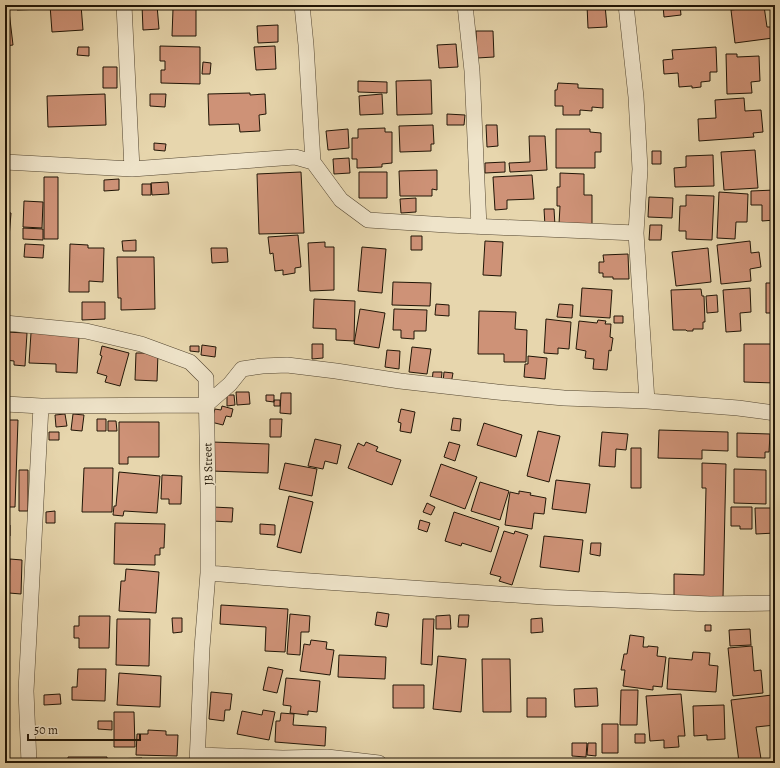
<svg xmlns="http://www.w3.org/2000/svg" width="780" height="768" font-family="Alegreya,serif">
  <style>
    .building { fill: #ce9277; stroke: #201506 }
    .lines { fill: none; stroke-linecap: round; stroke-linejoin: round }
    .minor-casing { stroke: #524530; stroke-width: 16 }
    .minor { stroke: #efe4ca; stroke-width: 15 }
    .labels { text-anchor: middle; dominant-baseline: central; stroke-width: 3; stroke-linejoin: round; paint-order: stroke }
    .street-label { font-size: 12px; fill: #201506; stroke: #efe4ca }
  </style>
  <rect width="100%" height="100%" fill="#e7d6ad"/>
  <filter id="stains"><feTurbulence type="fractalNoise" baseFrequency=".005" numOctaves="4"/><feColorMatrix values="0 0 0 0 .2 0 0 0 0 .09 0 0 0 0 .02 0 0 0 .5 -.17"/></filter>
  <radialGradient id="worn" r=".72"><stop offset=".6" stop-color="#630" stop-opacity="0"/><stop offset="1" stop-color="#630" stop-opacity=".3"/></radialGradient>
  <!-- building -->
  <path class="building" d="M17,5H42V9L17,10Z
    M50,5H81L83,30L52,32Z
    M142,5H157L159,29L143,30Z
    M260,5H276L260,7Z
    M587,5H605L607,27L588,28Z
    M663,5H680L681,15L664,17Z
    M764,6L767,27H771L773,38L735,43L731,10Z
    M173,9H196V36H172Z
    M9,11L13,45L5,46V12Z
    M278,25V42L258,43L257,26Z
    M476,31H493L494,57L477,58Z
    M456,44L458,67L439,68L437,45Z
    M160,46L200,47V84L161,83V70H165V61H160Z
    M275,46L276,69L256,70L254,47Z
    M78,47H89V56L77,55Z
    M716,47L717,72H710V81L701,82V87L692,88V86L679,87L678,73L664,74L663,60L673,59L672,50Z
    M726,54H737V57L759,56L760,81L751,82L752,93L727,94Z
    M203,62L211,63L210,74H202Z
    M103,67H117V88H103Z
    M431,80L432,114L397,115L396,81Z
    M358,81L387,82V93L358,92Z
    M558,83L578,84V88L603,89V108L592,107V111L580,110V115H563V106H555V90H557Z
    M250,93V95L265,94L266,114L259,115L260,131L240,132L239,124L209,125L208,94Z
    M105,94L106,125L48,127L47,96Z
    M150,94H166L165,107L150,106Z
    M382,94L383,114L360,115L359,96Z
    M744,98L745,111L761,110L763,132L753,133L754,137L699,141L698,119L716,118L715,100Z
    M447,114L465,115L464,125H447Z
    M433,125L434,144H431V151L400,152L399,126Z
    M486,125H497L498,146L487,147Z
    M385,128V132H392V163L382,164V167L357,168V159H352V138H358V129Z
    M348,129L349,148L328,150L326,131Z
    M556,129H590V132L601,133V152H595V168H556Z
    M529,136H545L547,170L510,172L509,163L530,162Z
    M154,143L166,144L165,151L154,150Z
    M755,150L758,188L724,190L721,152Z
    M652,151H661V164H652Z
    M713,155L714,186L675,187L674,168L686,167V156Z
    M349,158L350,173L334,174L333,159Z
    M505,162V172L485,173V163Z
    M437,170V190L432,189V196H400L399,171Z
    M301,172L304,233L259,234L257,174Z
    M359,172H387V198H359Z
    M560,173L584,174V195H592V224H559L560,206H557V187H560Z
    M532,175L534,199L507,200V209L495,210L493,177Z
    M44,177H58V239H44Z
    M119,179V190L104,191V180Z
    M168,182L169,194L152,195L151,183Z
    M142,184H151V195H142Z
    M775,190V220L762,221V205H751V191Z
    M719,192L748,194L747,222H736L735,239L717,238Z
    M686,195L714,196L712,240L686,239V231H679L680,206H686Z
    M649,197L673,198L672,218L648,217Z
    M416,198V212L401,213L400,199Z
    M5,200H8L7,210H5Z
    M24,201L43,202L42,228L23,227Z
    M544,209H554L555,226H545Z
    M5,212L11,213L9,238H5Z
    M650,225H662L661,240H649Z
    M23,228L43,229V240L23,239Z
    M298,235L301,267L295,268V273L283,275V270L275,271L273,253L270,254L268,237Z
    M411,236H422V250H411Z
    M136,240V251H123L122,241Z
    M485,241L503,242L501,276L483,275Z
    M750,241L751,253L759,252L761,267L750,269L751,281L721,284L717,245Z
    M325,242V247H334V290L310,291L308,243Z
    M25,244L44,245L43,258L24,257Z
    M70,244L88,245V248H104L103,282L89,281V292H69Z
    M362,247L386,249L382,293L358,291Z
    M211,248H227L228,262L212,263Z
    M708,248L711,282L676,286L672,252Z
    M628,254L629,279H613V277H603V273H599V262H604L603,255Z
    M117,257H154L155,309L121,310V298H118Z
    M393,282L431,283L430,306L392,305Z
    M766,283H775V313H766Z
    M582,288L612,290L610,318L580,316Z
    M750,288L751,312L740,313L741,331L726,332L723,290Z
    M701,289L702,296H704L705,322H703V329H693V331H687L686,330H673L671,290Z
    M717,295L718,312L707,313L706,296Z
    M314,299L355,301L354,341L336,340V329L313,328Z
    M82,302H105V319L82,320Z
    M436,304L449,305V316L435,315Z
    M559,304L573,305L572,318L557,317Z
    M360,309L385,313L379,348L354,344Z
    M394,309L427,310L426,331H414V339L401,338V330H393Z
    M479,311L516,312L515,329L527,330L526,362H504V354H478Z
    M614,316H623V323H614Z
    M546,319L571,322L569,349L558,348V354L544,353Z
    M598,320L606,321L605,324H611L610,337L613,338L611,351L609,350L607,370L593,369L594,359L585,358L586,351L576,349L579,321L597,323Z
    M5,332L27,333L25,366L14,365V361L5,360Z
    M31,333L79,335L77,373L56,372V364L29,363Z
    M312,344H323V358L312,359Z
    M744,344H775V383L744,382Z
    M202,345L216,347L215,357L201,355Z
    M102,346L129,353L120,386L105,382L107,376L97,373L102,356L100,355Z
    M190,346H199V352L190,351Z
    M412,347L431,349L427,374L409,372Z
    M387,350L400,351L399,369L385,367Z
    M136,353H158L157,381L135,380Z
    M528,356L547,358L545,379L524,377L525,364H528Z
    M433,372H442L441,383L432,382Z
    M444,372L453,373L451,384L443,383Z
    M236,392H249L250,404L237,405Z
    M281,393H291V414L280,413Z
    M227,395H234L235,405L227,406Z
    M266,395H274V402L266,401Z
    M274,400H280V406H274Z
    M222,406L233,409L231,417L226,416L223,425L211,422L215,409L221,410Z
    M401,409L415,412L411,433L400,431L401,423L398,422Z
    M65,414L67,426L56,427L55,415Z
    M73,414L84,415L82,431L71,430Z
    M453,418L461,419L460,431L451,430Z
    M97,419H106V431H97Z
    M270,419H282L281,437H270Z
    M5,420H18L15,507H5Z
    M108,421H116L117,431H108Z
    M119,422H159V457H128V464H119Z
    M484,423L522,435L516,457L477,445Z
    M659,430L728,432V451L702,450V459L658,458Z
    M538,431L560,436L549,482L527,476Z
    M49,432H59V440H49Z
    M602,432L628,434L626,450L616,449L615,467L599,466Z
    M737,433L770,434L769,452H765V458L737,457Z
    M315,439L341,445L337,464L325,461L323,469L308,466Z
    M212,442L269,444L268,473L211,471Z
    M366,442L378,447L376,451L401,460L392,485L348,468L358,443L364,446Z
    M449,442L460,445L455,461L444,457Z
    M631,448H641V488H631Z
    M285,463L317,469L312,496L279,489Z
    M702,463L726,464L723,598L674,597V574L704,575L706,488H702Z
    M441,464L477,477L465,509L430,496Z
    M84,468H113L112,512H82Z
    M734,469L766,470V504L734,503Z
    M19,470H28V511H19Z
    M119,472L160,476L157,513L124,511L123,516L113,515L114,506H116Z
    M162,475L182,476L181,504H169V499H161Z
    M556,480L590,484L586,513L552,509Z
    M480,482L509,491L500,520L471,511Z
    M519,491L531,493L530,495L546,498L544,514L534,513L532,529L505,525L510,492L519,494Z
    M289,496L313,502L301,553L277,547Z
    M427,503L435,507L431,515L423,512Z
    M213,507L233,508L232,522L212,521Z
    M731,507H752V529H740V526H731Z
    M755,508H775V533L756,534Z
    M55,511V523H46V512Z
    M454,512L499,527L491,552L462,543L461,546L445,541Z
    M5,515H7V525H10V536H7V546H5Z
    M420,520L430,523L427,532L418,529Z
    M115,523L165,524L164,548H160V555H155V565L114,564Z
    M260,524L275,525V535L260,534Z
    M504,531L514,534L515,531L528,535L512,585L499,581L501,577L490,574Z
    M544,536L583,540L579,572L540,567Z
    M591,543H601L600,556L590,554Z
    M10,559L22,560L21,594L9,593Z
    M126,569L159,572L156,613L119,611L121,581H125Z
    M221,605L288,609L285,652L265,651L266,627L220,624Z
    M377,612L389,614L387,627L375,625Z
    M290,614L310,616L309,632H301L300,655L287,654Z
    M450,615L451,629H436V616Z
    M459,615H469L468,627H458Z
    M79,616H110L109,648H79V638H74V626H79Z
    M172,618H182V632L173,633Z
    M542,618L543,632L531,633V619Z
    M117,619H150L149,666L116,665Z
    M423,619H434L432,665L421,664Z
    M705,625H711V631H705Z
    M750,629L751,645L730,646L729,630Z
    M630,635L644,637L643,647H648V646L658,647L657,656L666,657L662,687L653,686V690L623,686L625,670H621L624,654H627Z
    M311,640L327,642L326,649L334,650L330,675L300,671L304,644L310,645Z
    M752,646L754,671L761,670L763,693L733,696L728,648Z
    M693,652L710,653L709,665L718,666L716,692L667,689L669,658L692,660Z
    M339,655L386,657L385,679L338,677Z
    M438,656L466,659L461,712L433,709Z
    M482,659H510L511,712H483Z
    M268,667L283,670L277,693L263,690Z
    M78,669H106L105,701L72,700V687H77Z
    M5,671H6V684H5Z
    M119,673L161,676L160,707L117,705Z
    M286,678L320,681L317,712L308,711V715L290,713L291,706L283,705Z
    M393,685H424V708H393Z
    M597,688L598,706L575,707L574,689Z
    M621,690H638L637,725H620Z
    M211,692L232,694L230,710H225L224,721L209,719Z
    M60,694L61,704L44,705V695Z
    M681,694L685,736H678L679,747L664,748V740L650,741L646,696Z
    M772,695L775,725L756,727L761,759L739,762L731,700Z
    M527,698H546V717H527Z
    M724,705L725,739L707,740V735L694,736L693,706Z
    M263,710L275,712L269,740L237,734L242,711L262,715Z
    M114,712H134L135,747H114Z
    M281,713L294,714L293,725L326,727L325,746L275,742L276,721H280Z
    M98,721H112V730L98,729Z
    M602,724H618V753H602Z
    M148,730L166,731V735H178L177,756L136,755L137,734H148Z
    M635,734H645V743H635Z
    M572,743H587L586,757L572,756Z
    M588,743H596V756L587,755Z
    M5,751H6V763H5Z
    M68,757H107V763H68Z
    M142,758V763H113L112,759Z
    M502,761H512V763H502Z"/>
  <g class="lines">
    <!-- minor casing -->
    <g class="minor-casing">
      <path id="minor" d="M124,5L132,169
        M302,5L306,45L313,162
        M465,5L472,71L479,227
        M626,5L636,97L640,169L636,233L647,401
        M5,162L132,169L295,157L313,162L341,200L368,220L447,225L636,233
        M5,323L86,331L141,344L190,362L206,378L208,493V573L202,648L197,763
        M5,404L41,406L206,405L230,384L242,369L262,366L287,365L336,371L400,381L497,392L564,398L647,401L738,408L775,413
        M208,573L296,580L544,597L710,604L775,603
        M198,755L283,758L327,757L379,763
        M29,763L26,691L41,406"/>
    </g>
    <!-- minor -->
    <use href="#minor" class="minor"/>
  </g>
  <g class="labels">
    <!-- street labels -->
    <g class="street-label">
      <text transform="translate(208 464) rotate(-92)">JB Street</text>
    </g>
  </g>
  <!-- margin -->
  <rect width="780" height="768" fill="none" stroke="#e7d6ad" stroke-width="20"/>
  <rect x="6" y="6" width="768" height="756" fill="none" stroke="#201506" stroke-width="2"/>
  <rect x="10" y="10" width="760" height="748" fill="none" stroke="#201506"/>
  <!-- scale -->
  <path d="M28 734v6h112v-6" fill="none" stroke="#201506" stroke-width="2"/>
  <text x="34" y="734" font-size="12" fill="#201506" stroke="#efe4ca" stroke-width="3" paint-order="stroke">50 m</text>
  <rect width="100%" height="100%" filter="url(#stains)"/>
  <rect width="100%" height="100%" fill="url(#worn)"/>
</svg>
